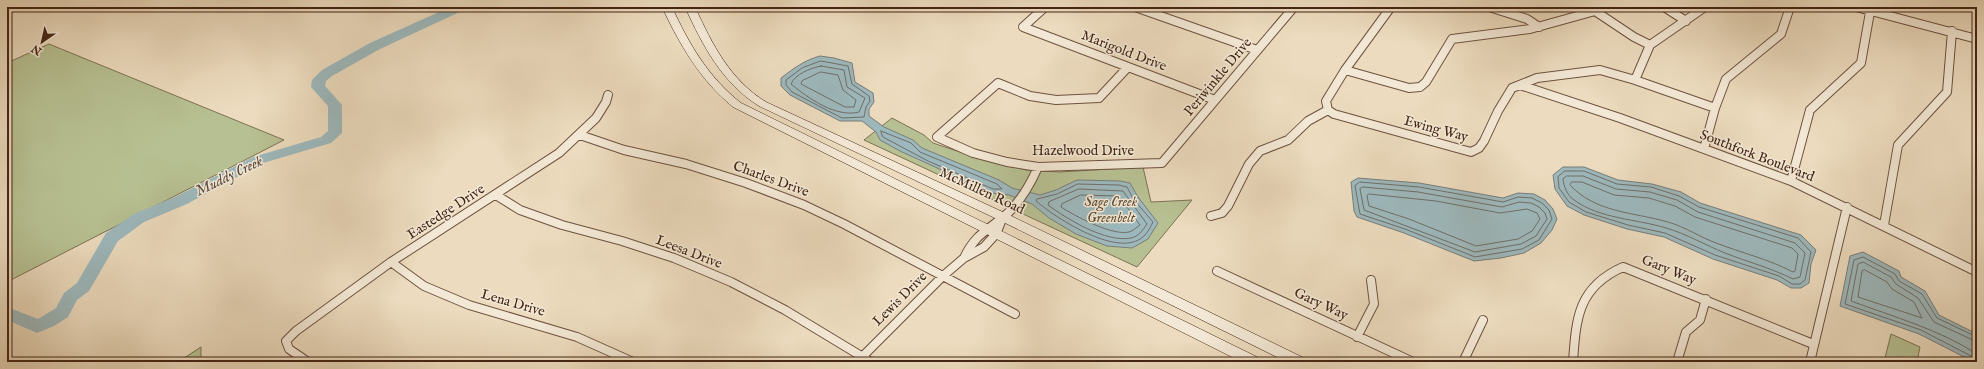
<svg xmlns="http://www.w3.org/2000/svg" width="1984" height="369" font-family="'IM FELL English',serif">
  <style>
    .green { fill: #b7c092; stroke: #7d7254 }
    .water { fill: #9db8bc; stroke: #797d79 }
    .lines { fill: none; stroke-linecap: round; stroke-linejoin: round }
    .shore { stroke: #706e68; stroke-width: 1 }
    .river { fill: #9db8bc; fill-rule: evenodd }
    .street-casing { stroke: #6d523f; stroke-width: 10 }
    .secondary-casing { stroke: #432515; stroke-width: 1 }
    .street { stroke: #f3e8d5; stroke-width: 8 }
    .secondary { fill: #f3e8d5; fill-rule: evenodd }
    .labels { text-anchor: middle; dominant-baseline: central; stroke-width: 3; stroke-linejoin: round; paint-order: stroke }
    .street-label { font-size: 14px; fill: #432515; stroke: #f3e8d5 }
    .park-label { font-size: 14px; font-style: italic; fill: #604c34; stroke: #f3e8d5 }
    .water-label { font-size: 15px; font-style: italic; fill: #5a4a3f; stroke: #f3e8d5 }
  </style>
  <rect width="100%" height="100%" fill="#ecdbbe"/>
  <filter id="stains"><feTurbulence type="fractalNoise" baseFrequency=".005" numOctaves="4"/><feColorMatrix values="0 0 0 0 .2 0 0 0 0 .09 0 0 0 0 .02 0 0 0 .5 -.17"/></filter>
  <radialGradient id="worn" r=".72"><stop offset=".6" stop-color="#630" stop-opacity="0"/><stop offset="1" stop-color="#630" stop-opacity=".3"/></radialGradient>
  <!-- green -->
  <path class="green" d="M49,44L284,140L7,282V63Z
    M892,118L924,135L933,143L966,154L1026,170L1060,172L1143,167L1151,202L1192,200L1137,267L864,140Z
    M1891,334L1920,347L1917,362H1884Z
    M201,347V362H178Z"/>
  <!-- water -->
  <path class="water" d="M820,56L834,58L852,63L855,82L873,93L874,102L869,109V116L884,127L913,140L922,148L999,180L1012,188L1040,195L1056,190L1077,180L1120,181L1130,183L1138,197L1158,223L1148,239L1132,248L1107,246L1076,234L1049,218L1032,204L1009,195L992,193L900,151L880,140L876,132L862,121H840L790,95L781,86V78C794,68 805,60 820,56Z
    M1563,167H1584L1618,180L1652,184L1681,192L1700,203L1801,235L1816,250L1811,264L1809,283L1801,288H1791L1777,280L1713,259L1664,237L1627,229L1584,215L1567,206L1555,189L1553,175Z
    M1358,178L1419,183L1503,198L1518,193L1534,194L1545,200L1553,209L1557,219L1552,230L1541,243L1524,253L1501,258L1474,261L1404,233L1357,217L1354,211L1351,182Z
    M1863,252L1899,271L1901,277L1925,291L1939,315L1977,334V362H1974L1919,334L1840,306L1850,256Z"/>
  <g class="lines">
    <!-- shore -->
    <path class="shore" d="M821,61L848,66L852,84L869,96L870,101L866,107L864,117L842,118L792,92L786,85V80L802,68Z
      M821,66L844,70L847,87L865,98L859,112C836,118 808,98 791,84C795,74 811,68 821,66Z
      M821,72L838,75L843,90L856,100L854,107H845L801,84L802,81Z
      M881,131L911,143L920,152L997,184L1002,189H993L928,161L883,137Z
      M1565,171H1584L1617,184L1651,187L1679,196L1699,207L1798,238L1811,252L1805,280L1800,284H1792L1779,276L1715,255L1665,233L1628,225L1586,212L1569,202L1559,188L1558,177Z
      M1567,176H1583L1616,189L1650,192L1677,200L1698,212L1795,243L1805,253L1800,277L1793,279C1771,268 1748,262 1725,253C1705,245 1687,234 1666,228C1637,219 1600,219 1574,200C1567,195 1564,187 1563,179Z
      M1360,182L1419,187L1503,202L1518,197L1532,198L1542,203L1549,210L1552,219L1539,240L1522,249L1475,257L1405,229L1360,214L1355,186Z
      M1572,182H1582L1614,195L1649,198L1675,206L1695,217L1792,248L1798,254L1795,271L1793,272C1768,259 1742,253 1716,243C1700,237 1685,227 1668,222C1633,212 1596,213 1570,185Z
      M1078,184L1119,185L1127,187L1134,200L1153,222C1151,226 1148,232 1145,235C1121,261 1056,218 1036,201L1037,199L1057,194Z
      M1363,187L1418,192L1502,207L1519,202L1531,203L1539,207L1545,213L1547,219L1536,236L1521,244L1475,252L1364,210L1360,189Z
      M1079,189L1123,191L1147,224C1143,230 1138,237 1131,238C1106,243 1067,219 1048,205L1049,202Z
      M1369,194L1436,201L1500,213L1527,209L1537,213L1540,219L1532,231L1518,239L1476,246L1409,219L1369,206L1367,196Z
      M1081,195L1119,196L1140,225C1137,227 1133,231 1129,232C1112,236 1075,216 1061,207L1062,204Z
      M1865,270L1887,282L1892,289L1914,302L1922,318L1858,297L1862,271Z
      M1977,342L1934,322L1918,298L1896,284L1891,277L1863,262L1858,264L1851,301C1894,317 1938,329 1977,354
      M1975,362L1973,357L1921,330L1845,304L1854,260L1863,257L1895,274L1899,281L1922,294L1937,318L1977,337"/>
    <!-- river -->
    <path class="river" d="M450,7H466L464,10L380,49L332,76L326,81L325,86L342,105V133L331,143L263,163L187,204L144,222L118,241L89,291L77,300L68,317L54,326L37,333L7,320V307L38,319L56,308L64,293L77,283L106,233L134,214L177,196L253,157L321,137L328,131V106L311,87L312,80L322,70L370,43Z"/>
    <!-- street casing -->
    <g class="street-casing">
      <path id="street" d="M1045,7L1023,27L1215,100
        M1135,7L1257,50
        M1391,7L1345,70L1326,101L1328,110L1334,114L1471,152L1479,148L1484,141L1498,111L1512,88L1537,78L1600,70L1635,80L1715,108
        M1489,7L1527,19L1539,27
        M1664,7L1686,21
        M1856,7L1977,39
        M1592,9L1634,37L1650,45
        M1128,67L1099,98L1056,100L1030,96L998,83L937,137L973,153L1007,162L1038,167L1162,163L1294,7
        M1345,70L1409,88L1420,87L1426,82L1452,39L1530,29L1595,11
        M1635,80L1650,45L1705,7
        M1520,85L1620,118L1791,181L1977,272
        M580,135L624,150L686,164L746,183L804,205L844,224L1015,314
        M1704,149L1715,108L1726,79L1781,34L1790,7
        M1791,181L1810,110L1861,63L1870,12
        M496,195L520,210L562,225L622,241L674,258L731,282L785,310L871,362
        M1211,216L1222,213L1228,206L1249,164L1260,151L1288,140L1308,121L1328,110
        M1884,225L1898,145L1947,92L1952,31
        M964,258C976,232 990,230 1009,212C1022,199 1031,183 1038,167
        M391,262L424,286L469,305L577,337L633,362
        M1217,271L1413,362
        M1357,337L1374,304L1371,280
        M308,362L289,349L286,341L296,331L391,262L559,153L596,118L606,102L608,95
        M857,362L943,276L964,258L984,247L996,234L1003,217
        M1463,362L1483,320
        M1573,362C1576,318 1578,287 1623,267L1813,344
        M1677,362L1686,332L1700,320L1706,299
        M1810,362L1847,207"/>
    </g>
    <!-- secondary casing -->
    <g class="secondary-casing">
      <path id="secondary" d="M662,7H672C689,44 708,77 741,103L1259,358L1260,362H1242L733,107C700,80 680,45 662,7Z
        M685,7H695C712,44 730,80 766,102L1007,214L1304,358L1305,362H1287L999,220L759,106C722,83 703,46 685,7Z"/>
    </g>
    <!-- street -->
    <use href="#street" class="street"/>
    <!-- secondary -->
    <use href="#secondary" class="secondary"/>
  </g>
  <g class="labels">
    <!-- street labels -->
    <g class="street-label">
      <text transform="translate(1124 51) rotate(21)">Marigold Drive</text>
      <text transform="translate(1218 77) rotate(-50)">Periwinkle Drive</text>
      <text transform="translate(1436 129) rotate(15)">Ewing Way</text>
      <text x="1083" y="151">Hazelwood Drive</text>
      <text transform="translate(1757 156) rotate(21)">Southfork Boulevard</text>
      <text transform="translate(771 179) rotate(20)">Charles Drive</text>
      <text transform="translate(982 191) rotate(25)">McMillen Road</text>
      <text transform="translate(446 212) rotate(-33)">Eastedge Drive</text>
      <text transform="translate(689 252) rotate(21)">Leesa Drive</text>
      <text transform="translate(1669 270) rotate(22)">Gary Way</text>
      <text transform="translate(900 299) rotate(-45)">Lewis Drive</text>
      <text transform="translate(513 303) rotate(16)">Lena Drive</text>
      <text transform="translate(1321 304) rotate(25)">Gary Way</text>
    </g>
    <!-- park labels -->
    <g class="park-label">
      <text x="1111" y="202">Sage Creek<tspan x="1111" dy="16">Greenbelt</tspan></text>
    </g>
    <!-- water labels -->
    <g class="water-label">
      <text transform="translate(229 176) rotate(-26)">Muddy Creek</text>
    </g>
  </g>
  <!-- margin -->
  <rect width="1984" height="369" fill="none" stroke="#ecdbbe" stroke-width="24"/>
  <rect x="8" y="8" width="1968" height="353" fill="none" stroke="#432515" stroke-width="2"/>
  <rect x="12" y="12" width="1960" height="345" fill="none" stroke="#432515"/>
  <!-- north arrow -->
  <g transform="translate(42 42) rotate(214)" stroke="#f3e8d5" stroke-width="3" paint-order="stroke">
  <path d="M0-3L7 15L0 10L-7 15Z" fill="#432515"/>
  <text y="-6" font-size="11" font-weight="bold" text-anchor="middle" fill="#432515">N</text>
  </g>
  <rect width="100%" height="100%" filter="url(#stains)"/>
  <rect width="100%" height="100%" fill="url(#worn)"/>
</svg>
